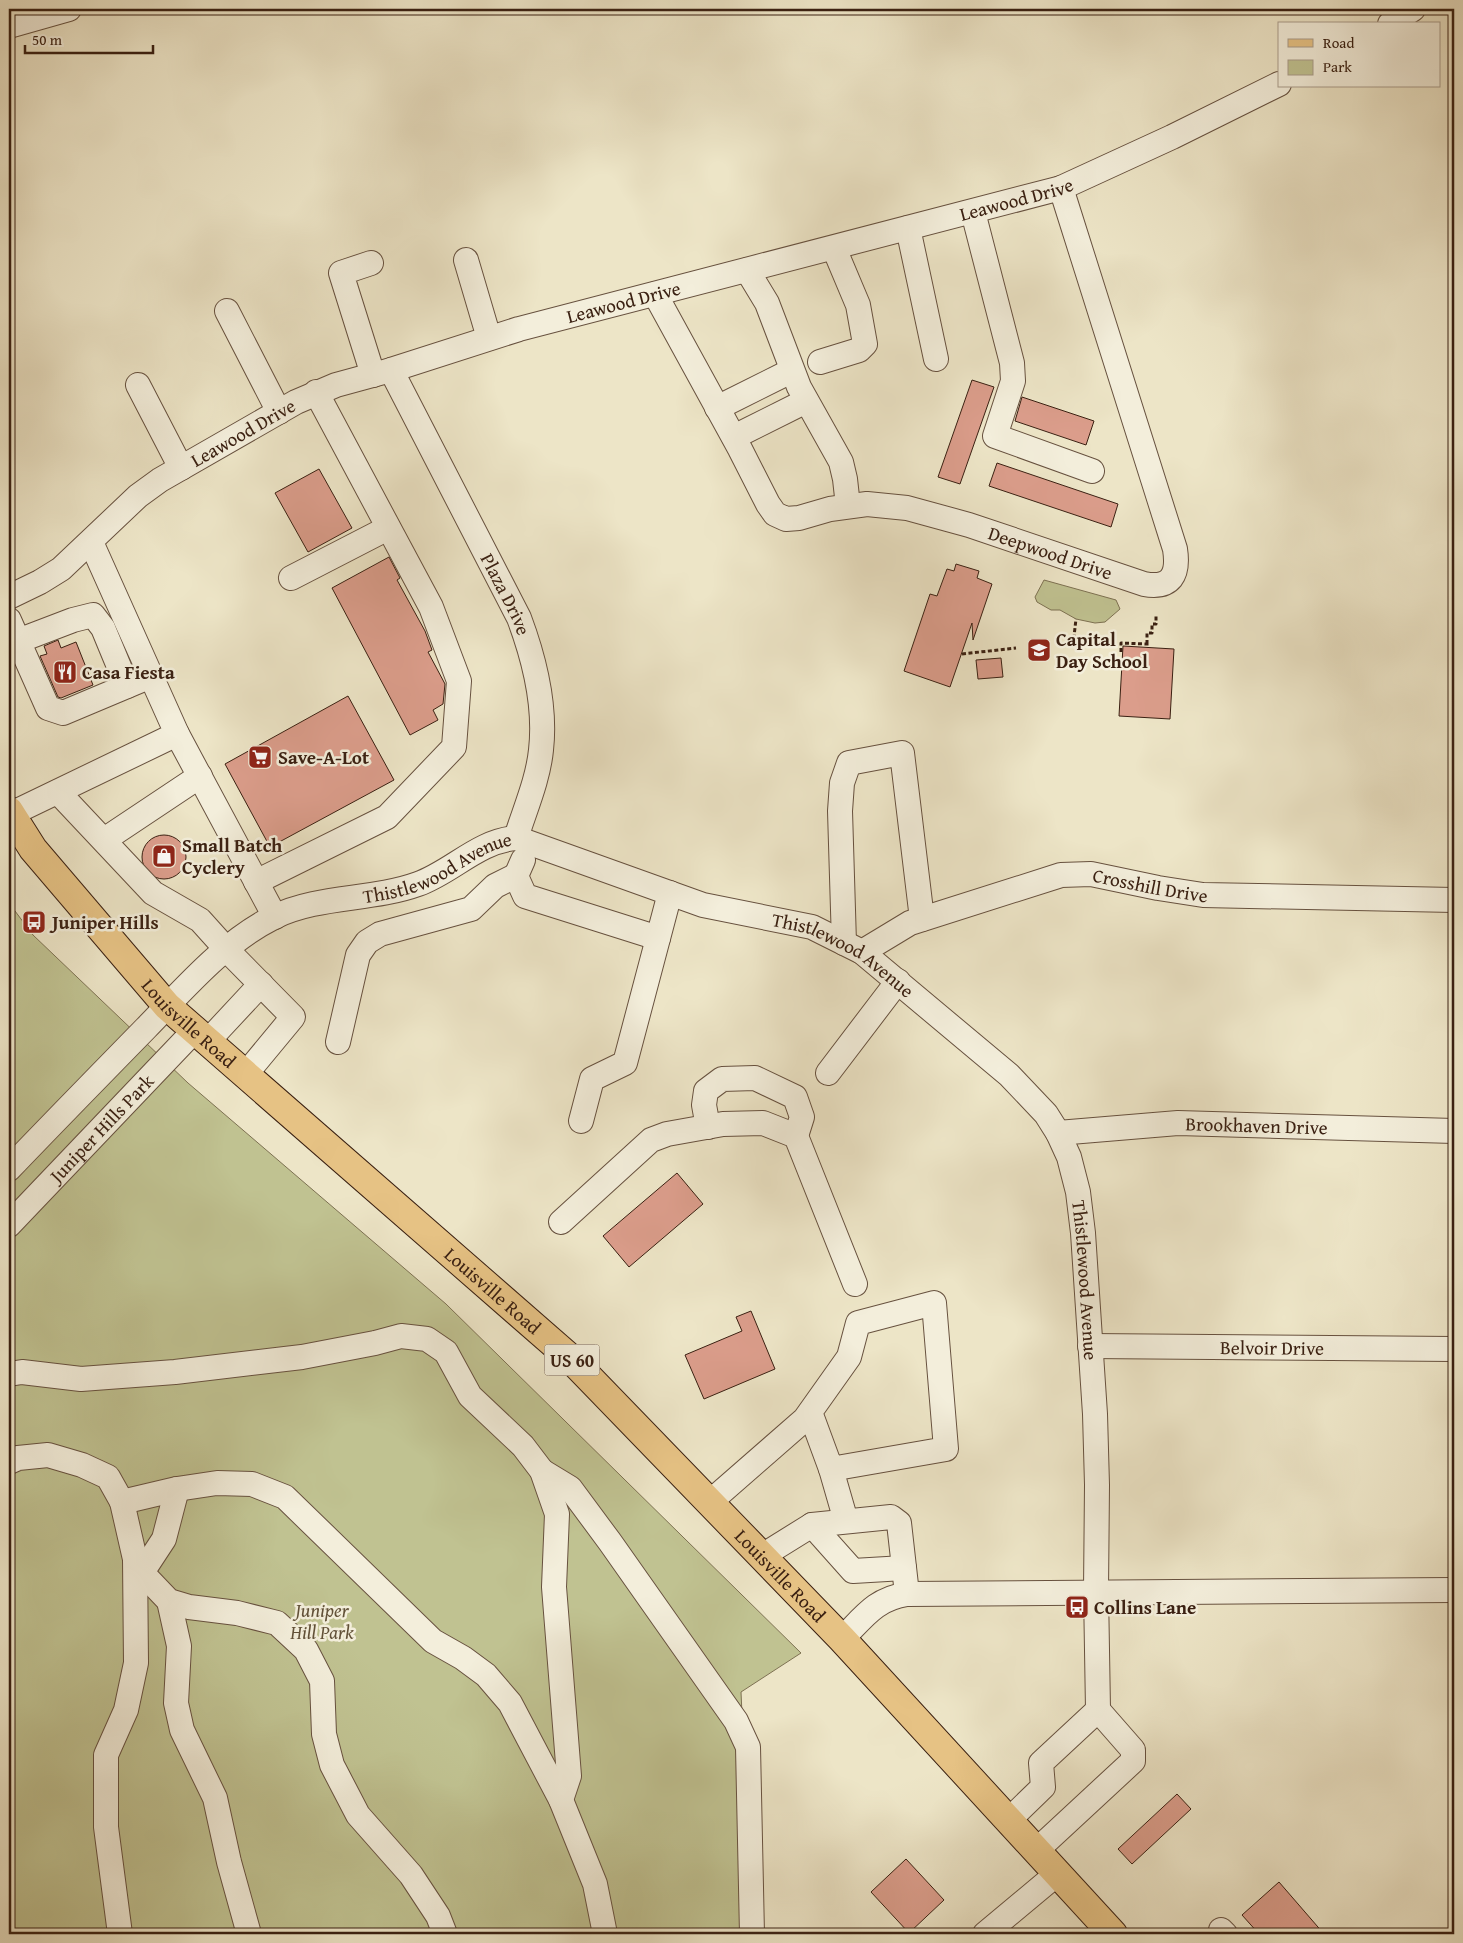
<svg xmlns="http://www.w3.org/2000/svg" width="1463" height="1943" font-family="'Gentium Book Plus',serif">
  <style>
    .green { fill: #c0c291; stroke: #7d7152 }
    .building { fill: #db9d8b; stroke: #3a2012 }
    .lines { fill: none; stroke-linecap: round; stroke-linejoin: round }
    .minor-casing { stroke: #67513f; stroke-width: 26 }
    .major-casing { stroke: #3a2012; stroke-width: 30 }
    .path { stroke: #3a2012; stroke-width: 3; stroke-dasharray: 4 2.5; stroke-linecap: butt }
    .minor { stroke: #f3eedb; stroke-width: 24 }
    .major { stroke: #e6c284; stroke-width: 28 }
    .labels { text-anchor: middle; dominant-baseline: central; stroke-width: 5; stroke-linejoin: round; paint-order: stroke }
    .shield { fill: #f3eedb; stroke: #725e4e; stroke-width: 1 }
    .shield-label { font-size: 18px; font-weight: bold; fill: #3a2012 }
    .street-label { font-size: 19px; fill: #3a2012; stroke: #f3eedb }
    .poi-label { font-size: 19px; font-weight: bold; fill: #3a2012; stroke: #f3eedb; text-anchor: start }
    .park-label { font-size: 19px; font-style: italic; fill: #625138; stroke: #f3eedb }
  </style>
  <rect width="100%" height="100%" fill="#ede5c7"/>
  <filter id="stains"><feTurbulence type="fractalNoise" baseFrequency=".004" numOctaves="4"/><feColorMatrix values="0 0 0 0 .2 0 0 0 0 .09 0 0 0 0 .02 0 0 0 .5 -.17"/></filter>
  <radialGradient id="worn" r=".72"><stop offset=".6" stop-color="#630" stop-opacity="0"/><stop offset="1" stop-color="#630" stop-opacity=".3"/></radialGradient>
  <!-- green -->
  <path class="green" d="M1044,580L1116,600L1120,609L1105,622L1095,623L1076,619L1060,610H1051L1037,602L1035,597Z
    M9,903L33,935L188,1083L446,1304L801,1653L741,1692L752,1934H9Z"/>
  <!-- building -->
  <path class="building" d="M972,380L994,387L960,484L938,477Z
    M1022,397L1094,421L1086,445L1015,421Z
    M997,463L1118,504L1111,527L989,486Z
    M319,469L352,528L308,552L275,493Z
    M389,557L400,578L397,580L425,631L432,650L428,652L445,684L443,704L433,710L438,720L410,735L332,588Z
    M956,564L979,571L977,578L992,584L973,640L972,623L950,687L904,671L930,594L937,596L947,569L954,571Z
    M58,640L61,648L76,642L93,685L61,698L58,697L40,656L47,654L44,646Z
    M1123,646L1174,649L1170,719L1119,716Z
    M1001,658L1003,677L978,679L976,660Z
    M348,696L394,780L270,847L225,764Z
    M142 857a22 22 0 1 1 44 0a22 22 0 1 1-44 0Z
    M677,1173L703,1204L629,1267L603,1236Z
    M751,1311L775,1369L704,1399L685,1355L742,1331L736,1317Z
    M1177,1794L1191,1809L1132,1864L1118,1849Z
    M906,1859L944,1900L909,1933L871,1892Z
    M1279,1882L1324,1934H1259L1242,1915Z"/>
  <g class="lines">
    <!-- minor casing -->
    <g class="minor-casing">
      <g id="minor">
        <path d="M1390,24L1413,9"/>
        <path d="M9,26L69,9"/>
        <path d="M973,212L1012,363L1013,381L995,436L1092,471"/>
        <path d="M908,228L936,359"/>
        <path d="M466,260L489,338"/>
        <path d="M371,263L341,273L373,375"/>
        <path d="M747,270L767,303L799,387L841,462L845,479L848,506"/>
        <path id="s1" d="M655,294L740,449L768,504L775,514L786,519L799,518L830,509L867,504L907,508L969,525L1144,584C1171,589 1179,575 1175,549L1061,188"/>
        <path d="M227,311L279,412"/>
        <path d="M820,362L859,350L865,344L858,305L834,248"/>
        <path id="s2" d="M391,370L519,618C534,658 546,706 541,750C538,780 525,809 516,838"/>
        <path d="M138,385L181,468"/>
        <path d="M717,408L791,371"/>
        <path d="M734,437L806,401"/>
        <path d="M291,578L388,528"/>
        <path id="s3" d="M9,597L40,582L61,569L138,496L160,480L296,402L336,385L391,370L519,329L1061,188L1172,137L1279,84"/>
        <path d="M9,620L48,708L63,713L151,676"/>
        <path d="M18,641L73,620L93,615L103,628L127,686"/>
        <path d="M177,734L275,917"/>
        <path d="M58,792L153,893L200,920L227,950L293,1017L245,1075"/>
        <path d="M11,814L177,734L91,542"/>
        <path d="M104,840L200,776"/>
        <path d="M523,860L516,876L525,896L658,938"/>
        <path d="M256,882L387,817L454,747L459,681L431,607L316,392"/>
        <path d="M844,943L840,811L842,783L849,763L902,753L922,919"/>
        <path id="s4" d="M862,952L910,923L1061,875L1091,874L1158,888L1203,895L1454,900"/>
        <path d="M207,1042L261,984"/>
        <path d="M338,1042L358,955L367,942L380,934L471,909L495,886L517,875"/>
        <path d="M828,1073L898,981"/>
        <path d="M581,1121L592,1079L625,1063L670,893"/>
        <path d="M708,1127L704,1105L706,1091L722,1079L755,1078L795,1097L802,1117L796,1136"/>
        <path id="s5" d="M1058,1133L1178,1123L1454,1131"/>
        <path id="s6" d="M9,1169C54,1122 100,1075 146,1028C185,988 224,942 274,917C319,895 371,901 418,884C452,872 478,841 516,838L703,905L812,927L862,952L1009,1075L1046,1114L1058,1133L1069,1157L1078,1192L1083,1233L1095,1414L1097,1485L1096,1591L1098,1710"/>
        <path d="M561,1222L651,1140L667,1134L723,1124L763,1123L796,1136L855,1284"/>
        <path id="s7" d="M9,1225L194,1031"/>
        <path id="s8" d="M1090,1346L1454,1349"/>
        <path d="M9,1374L22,1372L81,1379L175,1372L302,1357L375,1343L401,1336L427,1339L446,1352L470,1396L523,1446L542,1471L557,1514L554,1587L569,1776L561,1800"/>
        <path d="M9,1462L18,1458L48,1455L82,1465L108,1477L122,1502L177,1489L217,1483L252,1484L285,1497L433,1641L463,1658L486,1675L510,1703L561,1800L595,1884L605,1934"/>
        <path d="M831,1469L846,1521"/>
        <path d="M542,1471L570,1488L610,1542L736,1721L748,1747L752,1934"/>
        <path d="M710,1502L805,1419L849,1357L858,1323L934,1303L946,1449L831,1469L810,1412"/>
        <path d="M812,1525L853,1571L904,1568"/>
        <path d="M762,1556L812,1525L891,1517L899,1523L907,1594"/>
        <path d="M135,1559L147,1578L169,1601L189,1607L237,1613L277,1623L306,1650L322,1681L324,1734L332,1765L358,1815L411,1875L438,1916L445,1934"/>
        <path d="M143,1571L164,1539L177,1489"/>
        <path d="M169,1601L179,1646L176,1703L182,1730L215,1798L229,1862L249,1934"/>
        <path d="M842,1639C864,1617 875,1599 907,1594L1454,1590"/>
        <path d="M1009,1820L1043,1787L1041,1763L1098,1710L1133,1750V1761L1037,1850"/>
        <path d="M1221,1930L1225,1934"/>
        <path d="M120,1934L106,1827V1755L126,1710L136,1663L135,1559L122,1502"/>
        <path d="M985,1934L1058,1873"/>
      </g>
    </g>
    <!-- major casing -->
    <g class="major-casing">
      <g id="major">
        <path id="s9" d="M9,811L33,849L167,1006L569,1357L842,1639L1113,1934"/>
      </g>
    </g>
    <!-- path -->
    <path class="path" d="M1147,644V633H1152V624H1156V615
      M1073,645L1076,619
      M1121,652V643L1147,644V648
      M962,654L1016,648"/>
    <!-- minor -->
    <use href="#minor" class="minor"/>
    <!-- major -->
    <use href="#major" class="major"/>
  </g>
  <!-- icons -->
  <defs>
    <g id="school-square" transform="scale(1.25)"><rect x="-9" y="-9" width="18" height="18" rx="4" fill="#8f2418" stroke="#f3eedb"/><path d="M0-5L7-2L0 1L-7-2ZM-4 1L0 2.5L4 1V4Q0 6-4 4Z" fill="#fff"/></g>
    <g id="restaurant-square" transform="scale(1.25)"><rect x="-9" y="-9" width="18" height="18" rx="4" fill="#8f2418" stroke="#f3eedb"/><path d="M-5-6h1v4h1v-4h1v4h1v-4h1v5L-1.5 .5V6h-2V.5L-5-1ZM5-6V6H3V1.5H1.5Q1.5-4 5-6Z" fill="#fff"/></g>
    <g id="supermarket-square" transform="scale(1.25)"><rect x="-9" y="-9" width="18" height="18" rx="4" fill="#8f2418" stroke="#f3eedb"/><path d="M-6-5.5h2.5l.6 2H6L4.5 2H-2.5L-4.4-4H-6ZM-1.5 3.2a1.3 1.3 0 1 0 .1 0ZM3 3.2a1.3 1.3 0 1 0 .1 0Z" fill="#fff"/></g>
    <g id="shop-square" transform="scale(1.25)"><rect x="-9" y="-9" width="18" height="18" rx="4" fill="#8f2418" stroke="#f3eedb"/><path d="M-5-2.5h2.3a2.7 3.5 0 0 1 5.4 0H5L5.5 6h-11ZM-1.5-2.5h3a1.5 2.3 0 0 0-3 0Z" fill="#fff"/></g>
    <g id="bus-square" transform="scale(1.25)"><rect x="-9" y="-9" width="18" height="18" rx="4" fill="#8f2418" stroke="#f3eedb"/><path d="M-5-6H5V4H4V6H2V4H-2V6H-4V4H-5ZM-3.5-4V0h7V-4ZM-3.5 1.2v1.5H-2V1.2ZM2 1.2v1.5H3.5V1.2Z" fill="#fff"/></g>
  </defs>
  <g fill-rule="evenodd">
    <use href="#school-square" x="1039" y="650"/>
    <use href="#restaurant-square" x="65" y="672"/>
    <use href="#supermarket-square" x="260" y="757"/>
    <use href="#shop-square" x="164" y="856"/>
    <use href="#bus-square" x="34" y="922"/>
    <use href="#bus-square" x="1077" y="1607"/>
  </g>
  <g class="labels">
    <!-- shield labels -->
    <rect class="shield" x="544.5" y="1344.5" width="55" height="31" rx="4"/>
    <g class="shield-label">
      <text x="572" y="1360">US 60</text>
    </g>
    <!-- street labels -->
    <g class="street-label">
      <text stroke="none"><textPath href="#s3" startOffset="1098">Leawood Drive</textPath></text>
      <text stroke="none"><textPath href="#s3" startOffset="692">Leawood Drive</textPath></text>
      <text stroke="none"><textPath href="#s3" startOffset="288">Leawood Drive</textPath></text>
      <text stroke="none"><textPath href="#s1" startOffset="536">Deepwood Drive</textPath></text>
      <text stroke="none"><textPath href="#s2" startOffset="252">Plaza Drive</textPath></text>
      <text stroke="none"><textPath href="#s6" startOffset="539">Thistlewood Avenue</textPath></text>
      <text stroke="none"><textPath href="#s4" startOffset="305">Crosshill Drive</textPath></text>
      <text stroke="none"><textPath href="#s6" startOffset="974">Thistlewood Avenue</textPath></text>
      <text stroke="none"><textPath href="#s9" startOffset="279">Louisville Road</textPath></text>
      <text stroke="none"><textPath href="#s5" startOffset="199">Brookhaven Drive</textPath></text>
      <text stroke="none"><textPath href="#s7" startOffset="134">Juniper Hills Park</textPath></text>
      <text stroke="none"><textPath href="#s6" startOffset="1409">Thistlewood Avenue</textPath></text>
      <text stroke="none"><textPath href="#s9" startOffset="684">Louisville Road</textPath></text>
      <text stroke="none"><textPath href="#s8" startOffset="182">Belvoir Drive</textPath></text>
      <text stroke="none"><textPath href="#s9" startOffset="1089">Louisville Road</textPath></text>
    </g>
    <!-- poi labels -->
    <g class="poi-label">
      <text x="1056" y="639">Capital<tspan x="1056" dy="22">Day School</tspan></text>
      <text x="82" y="672">Casa Fiesta</text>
      <text x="278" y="757">Save-A-Lot</text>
      <text x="182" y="845">Small Batch<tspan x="182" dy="22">Cyclery</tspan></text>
      <text x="52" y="922">Juniper Hills</text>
      <text x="1094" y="1607">Collins Lane</text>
    </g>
    <!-- park labels -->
    <g class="park-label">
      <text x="322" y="1610">Juniper<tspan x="322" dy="22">Hill Park</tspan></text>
    </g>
  </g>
  <!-- margin -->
  <rect width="1463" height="1943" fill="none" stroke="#ede5c7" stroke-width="30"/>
  <rect x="10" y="10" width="1443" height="1923" fill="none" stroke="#3a2012" stroke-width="2.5"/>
  <rect x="15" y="15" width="1433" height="1913" fill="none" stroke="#3a2012"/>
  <!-- legend -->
  <rect x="1278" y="22" width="162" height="65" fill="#f3eedb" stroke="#a99c8b"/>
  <rect x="1288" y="39" width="25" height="8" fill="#e6c284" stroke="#a99c8b"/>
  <text x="1323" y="48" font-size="15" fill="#3a2012">Road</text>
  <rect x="1288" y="60" width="25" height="15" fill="#c0c291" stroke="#a99c8b"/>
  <text x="1323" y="72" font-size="15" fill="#3a2012">Park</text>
  <!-- scale -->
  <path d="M25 45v8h128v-8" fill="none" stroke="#3a2012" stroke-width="2.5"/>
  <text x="32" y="45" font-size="15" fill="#3a2012" stroke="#f3eedb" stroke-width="4" paint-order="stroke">50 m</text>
  <rect width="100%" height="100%" filter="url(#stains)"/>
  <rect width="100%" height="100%" fill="url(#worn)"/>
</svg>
